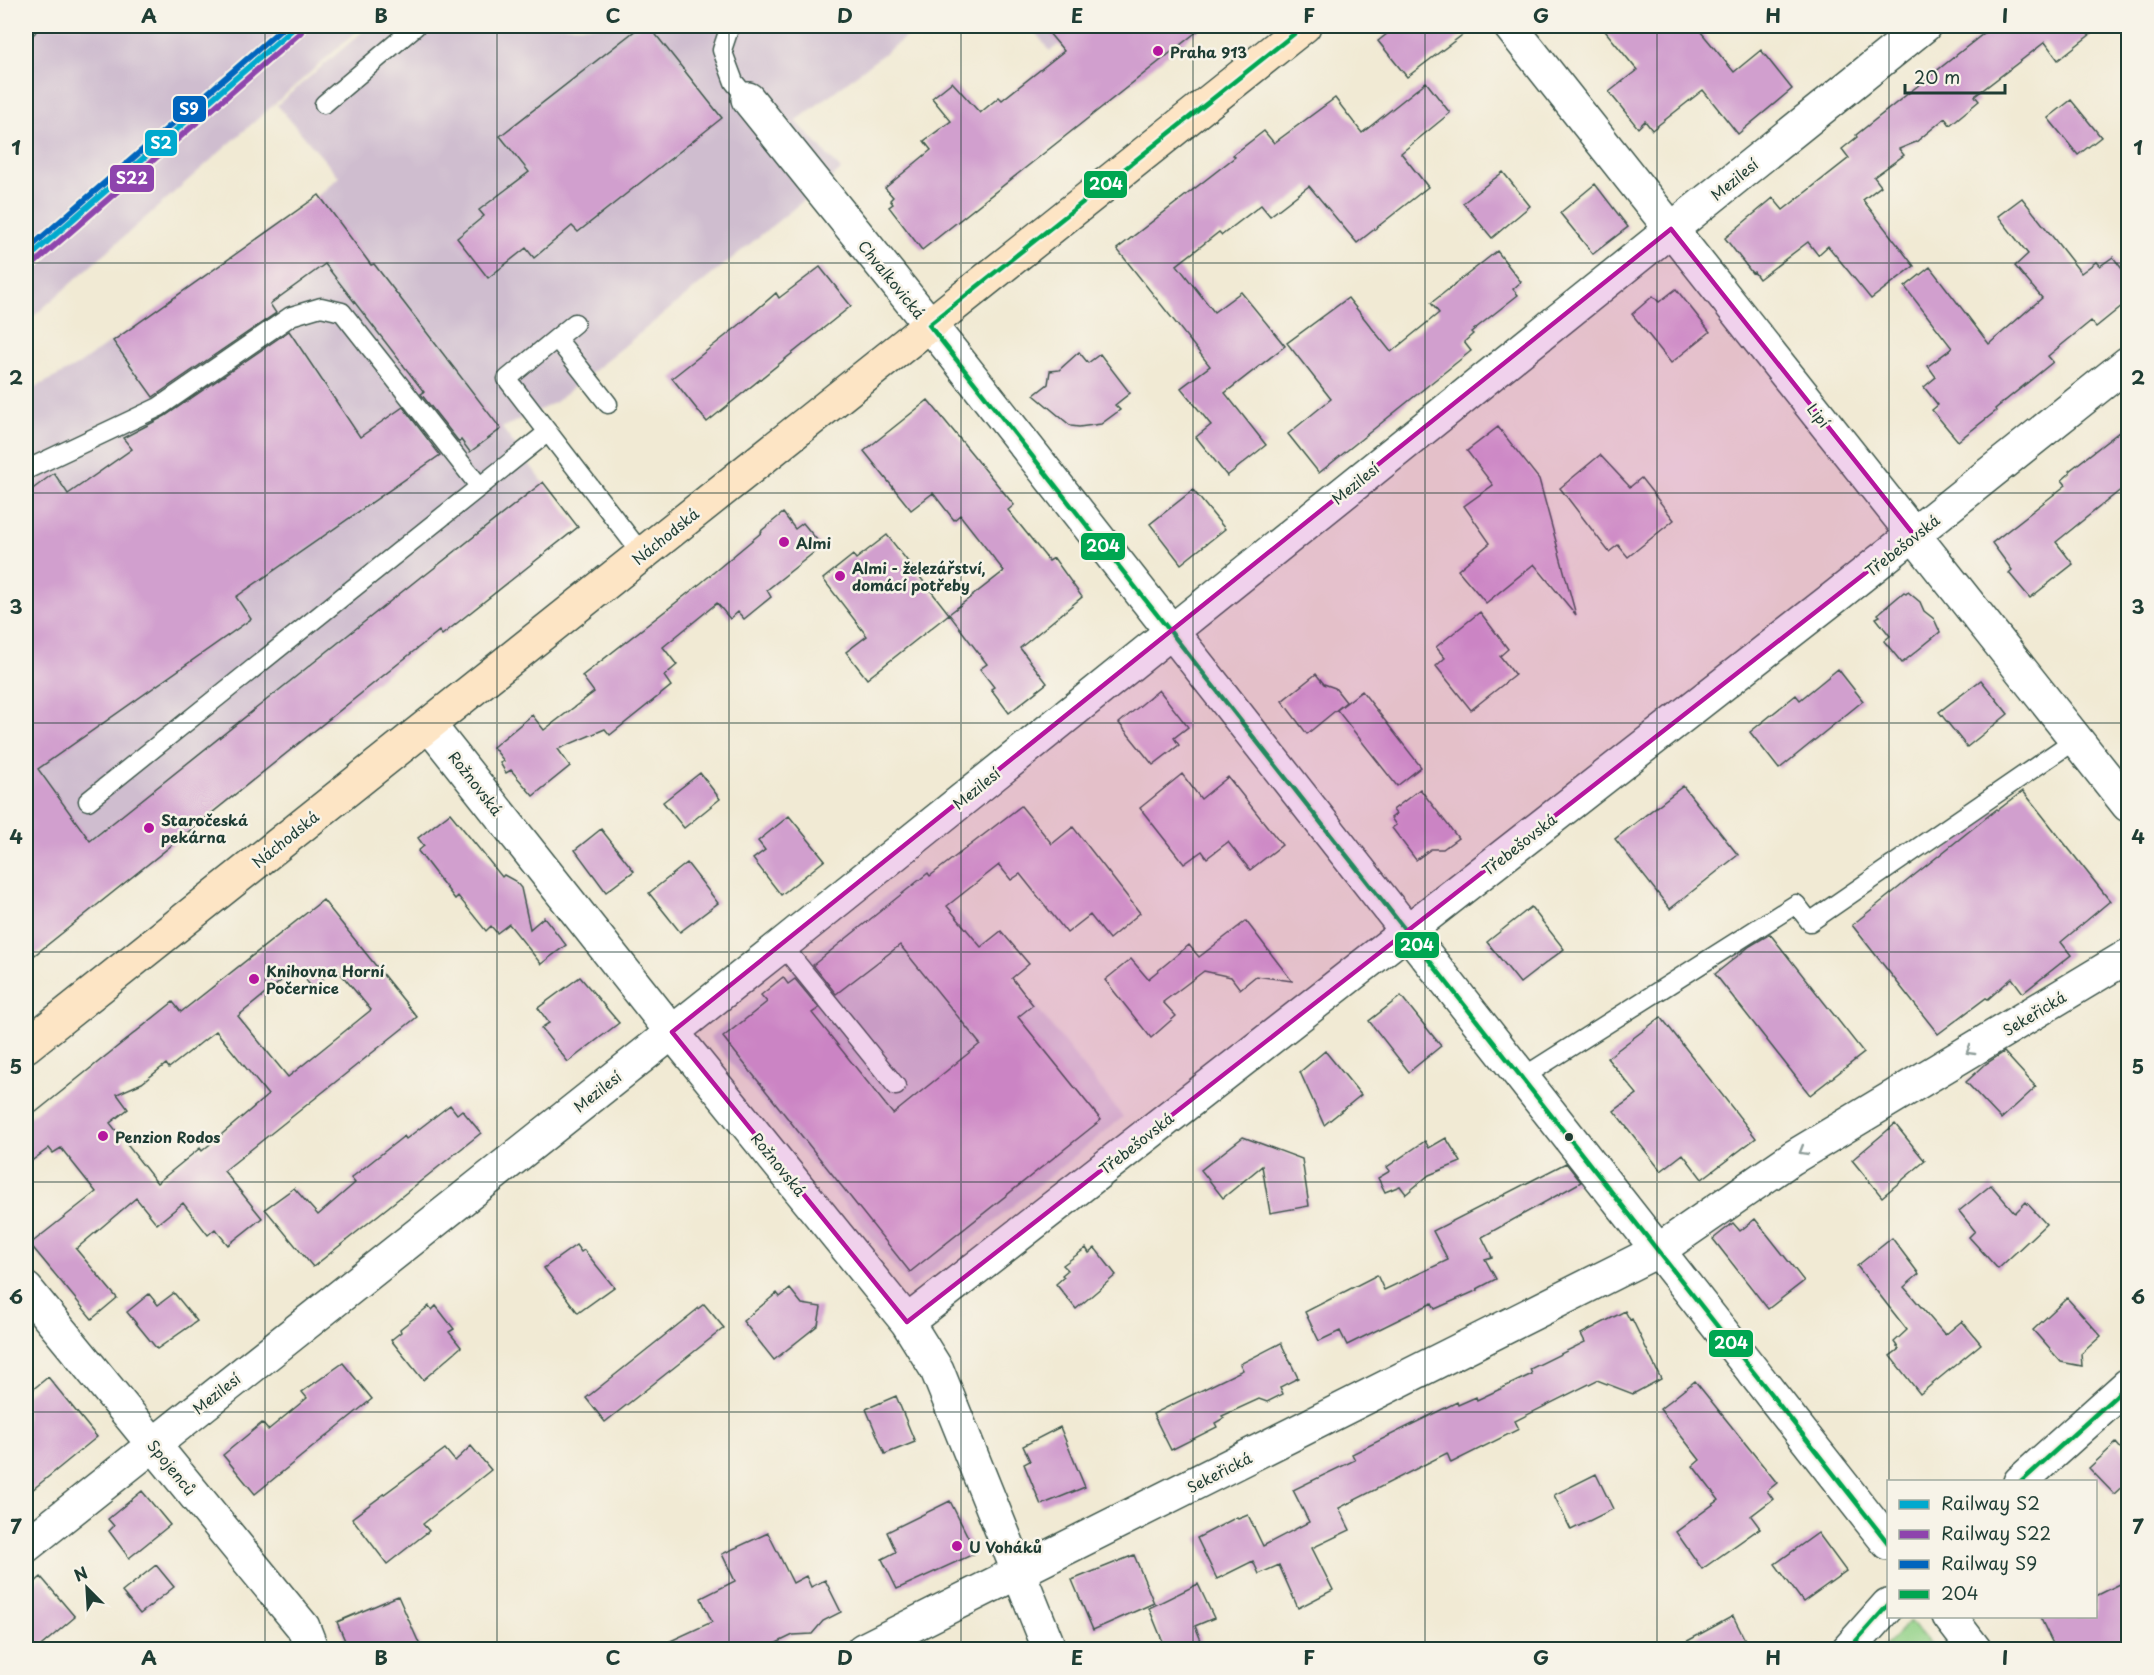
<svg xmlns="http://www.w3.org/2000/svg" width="2154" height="1675" font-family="'Playpen Sans',sans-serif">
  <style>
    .industrial { fill: #cfbdcf }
    .green { fill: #93d288; stroke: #59885e; stroke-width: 1.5 }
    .building { fill: #d19fce; fill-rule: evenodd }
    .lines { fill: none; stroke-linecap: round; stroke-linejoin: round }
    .lane-casing { stroke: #3e574c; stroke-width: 21 }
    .street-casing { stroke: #3e574c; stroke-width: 36 }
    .secondary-casing { stroke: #3e574c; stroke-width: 36 }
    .lane { stroke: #fff; stroke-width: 18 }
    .street { stroke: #fff; stroke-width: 33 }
    .secondary { stroke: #fde5c5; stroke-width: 33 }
    .bus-1-casing { stroke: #f7f3e8; stroke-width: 9 }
    .bus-1 { stroke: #00a651; stroke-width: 4.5 }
    .rail-1-casing { stroke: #f7f3e8; stroke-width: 10 }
    .rail-2-casing { stroke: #f7f3e8; stroke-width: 10 }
    .rail-3-casing { stroke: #f7f3e8; stroke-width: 10 }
    .rail-1 { stroke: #00a9ce; stroke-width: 6 }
    .rail-2 { stroke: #8e44ad; stroke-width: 6 }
    .rail-3 { stroke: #0065bd; stroke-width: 6 }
    .oneway { stroke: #8f9e9a }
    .marked { fill: #b5179e; fill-opacity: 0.2; stroke: #b5179e; stroke-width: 4.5; stroke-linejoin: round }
    .grid { fill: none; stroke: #1f3d34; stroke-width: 1.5; stroke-opacity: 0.55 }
    .poi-dot { fill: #b5179e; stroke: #f7f3e8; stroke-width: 2 }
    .bus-dot { fill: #1f3d34; stroke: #f7f3e8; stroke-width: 2 }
    .labels { text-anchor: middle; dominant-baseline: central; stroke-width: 5; stroke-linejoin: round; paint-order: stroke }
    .poi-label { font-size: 15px; font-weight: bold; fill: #1f3d34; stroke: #f7f3e8; text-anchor: start }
    .street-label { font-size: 15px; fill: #1f3d34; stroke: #f7f3e8 }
    .line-badge { stroke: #f7f3e8; stroke-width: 2 }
    .badge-label { font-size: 16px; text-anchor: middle; font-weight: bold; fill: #fff }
    .neatline { fill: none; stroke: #1f3d34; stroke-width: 2 }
    .grid-label { font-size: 20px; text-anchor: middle; font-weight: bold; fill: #1f3d34 }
  </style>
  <rect width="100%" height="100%" fill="#f7f3e8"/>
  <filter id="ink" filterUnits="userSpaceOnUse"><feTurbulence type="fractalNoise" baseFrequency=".0167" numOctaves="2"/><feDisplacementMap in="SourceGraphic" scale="12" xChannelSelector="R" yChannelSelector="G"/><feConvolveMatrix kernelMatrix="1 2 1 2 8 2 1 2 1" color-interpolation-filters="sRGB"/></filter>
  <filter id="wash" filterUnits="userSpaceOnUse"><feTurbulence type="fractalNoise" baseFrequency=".008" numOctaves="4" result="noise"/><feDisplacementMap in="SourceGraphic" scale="24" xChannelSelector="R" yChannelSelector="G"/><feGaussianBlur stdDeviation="1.35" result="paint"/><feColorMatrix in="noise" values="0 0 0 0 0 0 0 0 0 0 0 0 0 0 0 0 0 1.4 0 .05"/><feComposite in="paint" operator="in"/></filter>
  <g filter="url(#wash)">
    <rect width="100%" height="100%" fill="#f1ead4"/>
    <!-- industrial -->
    <path class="industrial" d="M26,26H363L26,323Z
      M369,26H920L796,121L841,170L554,403L502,428L543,482L423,575L26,892V392L75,367L319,195L339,177L277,105Z
      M1030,26H1085L1050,51Z
      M922,867L1013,977L1123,1117L912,1288L710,1037Z"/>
    <!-- green -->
    <path class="green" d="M1910,1621L1934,1649H1883L1884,1647Z"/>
    <g id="blocks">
      <!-- building -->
      <path class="building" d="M641,26H649L722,118L578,232L572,226L534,258L526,248L488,278L457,238L484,216L479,210L529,172L500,136Z
        M1043,26H1204L922,250L889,207L893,204L890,200L893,197L885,188L931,150L924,141L951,121L932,98L952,82L980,113L999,97L1002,100L1064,51Z
        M1397,26H1474L1407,77L1378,41Z
        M1601,26H1696L1734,72L1761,50L1792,89L1738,134L1703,90L1652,130L1645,121L1638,128L1609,92L1637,70Z
        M1993,26H2101L2058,60L2045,42L1975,96L1979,101L1950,125L1945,118L1916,142L1899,149L1904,155L1874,177L1881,186L1863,200L1914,266L1871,299L1828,246L1818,255L1808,242L1759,279L1754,272L1752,273L1725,238L1773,198L1783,210L1849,158L1842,149L1857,137L1856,135Z
        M1426,82L1450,113L1401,153L1428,187L1357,243L1309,186L1270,216L1261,205L1222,235L1219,232L1177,265L1214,312L1241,292L1285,346L1225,393L1266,445L1227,476L1196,437L1211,425L1181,388L1210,366L1117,249L1235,157L1233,155L1264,131L1274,143L1335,98L1362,133Z
        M2071,100L2101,137L2078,155L2048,118Z
        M1503,172L1530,206L1492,238L1463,203Z
        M1595,184L1628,227L1593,254L1560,213Z
        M319,195L371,265L374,264L501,429L470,452L461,440L459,442L421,394L424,392L325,264L270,304L276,313L153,397L113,341Z
        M2022,198L2081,273L2096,262L2100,266L2113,257L2128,277V301L2096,327L2091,321L2048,356L2053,362L1995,409L1996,411L1958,441L1932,410L1938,405L1924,387L1936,377L1928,366L1952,348L1905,287L1930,267L1989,344L2042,298L2015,266L2028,254L1998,216Z
        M1497,251L1521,282L1513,289L1518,295L1471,332L1473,334L1464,342L1471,351L1319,473L1288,434L1331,399L1287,343L1348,298L1391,352L1439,313L1431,303Z
        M820,267L851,306L707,422L672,378L738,326L776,293L779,298Z
        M1676,289L1710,332L1671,363L1632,314L1653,296L1659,302Z
        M289,331L360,437L403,407L440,455L236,597L251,619L38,769L90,841L423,575L424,576L543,482L578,527L442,635L439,631L26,962V494L54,473L68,494L132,449L123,438L165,416Z
        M1079,352L1088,363L1100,354L1130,393L1115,405L1120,410L1101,424L1079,427L1071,426L1034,395L1048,384L1050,371L1059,370Z
        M928,400L1014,505L1008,510L1049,561L1054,558L1082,597L1020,648L1047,683L1009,713L991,689L994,687L980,669L987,664L949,614L867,679L846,652L867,636L823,579L853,555L856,559L887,535L949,614L1004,571L960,515L954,520L933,493L911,510L864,451Z
        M2128,425V484L2056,542L2073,564L2030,598L2009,573L2012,570L1992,543L2066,485L2062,480L2070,473L2069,471Z
        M1498,427L1539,479L1576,615L1534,564L1486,603L1458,570L1490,543L1464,506L1493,485L1467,451Z
        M1600,455L1630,487L1641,478L1674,520L1628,557L1618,545L1609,552L1560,488Z
        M1193,490L1225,529L1181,564L1150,524Z
        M783,513L795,529L803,523L822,546L767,590L771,597L744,619L738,612L730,619L717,603L663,647L677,665L664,676L671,686L610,735L605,729L558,749L570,766L533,796L511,770L506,773L500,763L504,761L493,747L532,715L544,730L594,692L582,676L701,583L762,532L761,531Z
        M1904,592L1906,594L1908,592L1920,602L1924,611L1934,619L1940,632L1902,663L1884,641L1890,636L1876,618L1880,616L1878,614Z
        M1480,612L1508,649L1500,656L1515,675L1471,710L1436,666L1445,658L1436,647Z
        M1838,669L1863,701L1779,769L1750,732L1796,695L1800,700Z
        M1316,674L1324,684L1335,688L1346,702L1307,734L1282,701Z
        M1981,680L2008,714L1967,747L1939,712Z
        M1159,690L1188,727L1174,738L1179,745L1153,765L1119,723Z
        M1362,691L1421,767L1397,786L1337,710Z
        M700,773L720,799L684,828L663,802Z
        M1182,774L1201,799L1228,777L1282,845L1250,870L1228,842L1207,858L1202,851L1184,864L1140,808Z
        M1683,786L1738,855L1670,909L1615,839Z
        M1420,789L1458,838L1443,849H1431L1416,860L1392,828L1396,825L1391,818L1396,814L1393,810Z
        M2023,791L2110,901L2061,942L2071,955L2023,993L2012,978L1988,999L1986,998L1938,1034L1852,925L1997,809L1998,810Z
        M1021,806L1052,844L1073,827L1140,913L1109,939L1090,915L1067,933L1020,874L1011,880L999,865L947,906L981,947L1001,931L1029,964L1012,978L1033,1005L1018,1017L1101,1120L910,1272L723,1037L767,1002L761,995L783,977L788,984L795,979L819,1008L812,1013L893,1114L980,1044L900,945L836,994L813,965L928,873L930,876Z
        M450,813L502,877L504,875L515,881L521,888L530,929L544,917L566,945L541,964L509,924L497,933L491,926L486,931L458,896L455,899L418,851L424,846L418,838Z
        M789,816L825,860L781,895L753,859L765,850L758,841Z
        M601,829L634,871L606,892L575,850Z
        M687,863L718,903L680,932L649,893Z
        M323,900L417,1017L224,1171L262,1218L228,1245L215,1229L208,1235L183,1203L157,1224L136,1198L76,1249L117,1298L92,1319L30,1244L96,1192L61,1148L53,1153L49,1148L26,1165V1120L173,1002L181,1012ZM297,968L312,988L336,968L371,1010L288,1077L238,1016ZM216,1031L268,1095L202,1151L200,1148L157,1183L110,1123L128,1109L117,1094L142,1083L166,1064L169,1068Z
        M1531,907L1564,949L1520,983L1487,942Z
        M1246,921L1292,981L1256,976L1240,989L1231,977L1204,971L1163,1002L1176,1016L1151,1038L1105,980L1131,959L1148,979L1189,945L1199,957Z
        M1770,934L1864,1053L1810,1095L1715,974L1750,946Z
        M580,977L619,1023L568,1062L541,1028L549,1023L538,1008Z
        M1401,996L1441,1046L1409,1072L1369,1021Z
        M1661,1017L1756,1138L1702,1179L1683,1154L1661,1171L1614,1111L1637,1094L1607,1058Z
        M1325,1051L1361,1095L1324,1125L1300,1072Z
        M2004,1052L2036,1087L2001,1119L1966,1082L1987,1063Z
        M450,1105L457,1114L462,1110L481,1133L313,1267L265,1209L294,1188L318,1215L355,1183L351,1178L404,1136L406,1139Z
        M1895,1124L1925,1161L1882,1197L1852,1160Z
        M1243,1137L1302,1159L1309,1206L1270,1213L1262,1166L1223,1198L1201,1170Z
        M1446,1138L1461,1162L1429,1175L1406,1194L1400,1186L1385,1192L1378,1178L1390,1171L1387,1167L1425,1141L1429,1148Z
        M1566,1163L1581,1182L1482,1237L1492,1257L1485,1259L1496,1279L1477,1289L1478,1290L1435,1309L1432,1303L1347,1345L1340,1331L1319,1341L1305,1312L1377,1275L1384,1290L1448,1260L1433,1231Z
        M1991,1185L2015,1213L2026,1202L2046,1224L1998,1269L1969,1237L1975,1231L1959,1211Z
        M1755,1219L1804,1281L1768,1309L1713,1239L1733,1223L1740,1231Z
        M1892,1238L1919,1274L1904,1287L1945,1335L1962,1321L1981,1344L1920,1394L1890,1356L1899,1349L1894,1342L1907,1330L1857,1266Z
        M576,1245L581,1252L584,1250L614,1287L578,1313L544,1268Z
        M1086,1248L1089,1253L1095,1248L1116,1275L1076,1309L1056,1284L1064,1277L1062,1275L1068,1270L1063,1265Z
        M790,1289L802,1304L821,1307L818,1325L774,1360L743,1321L777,1293L780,1297Z
        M174,1293L197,1321L157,1349L127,1312L149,1294L158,1305Z
        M2067,1298L2101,1336L2081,1354L2082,1366L2061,1362L2033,1330Z
        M704,1304L724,1328L605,1422L586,1398Z
        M429,1306L432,1310L436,1306L454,1329L449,1332L461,1347L423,1380L391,1340L401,1332L400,1329Z
        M1625,1311L1630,1320L1632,1319L1661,1379L1633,1394L1597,1380L1515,1421L1519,1429L1451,1463L1447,1453L1339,1508L1350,1530L1312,1548L1333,1590L1298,1608L1279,1565L1259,1574L1253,1561L1217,1579L1197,1538L1237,1517L1238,1519L1248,1515L1263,1546L1309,1522L1293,1490L1355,1460L1352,1454L1457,1402L1458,1405L1476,1397L1477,1400L1532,1374L1530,1369L1585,1342L1581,1334Z
        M1281,1343L1298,1378L1280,1387L1283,1394L1267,1402L1259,1399L1222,1416L1224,1418L1215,1423L1217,1427L1171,1450L1153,1414L1243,1370L1240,1364Z
        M343,1363L372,1399L255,1494L223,1455L262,1423L268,1430L307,1398L302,1392Z
        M48,1377L97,1437L26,1495V1395Z
        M1695,1381L1777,1483L1767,1491L1773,1499L1751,1516L1760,1528L1702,1569L1676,1532L1719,1500L1693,1466L1700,1460L1660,1409Z
        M896,1396L915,1442L885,1454L866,1409Z
        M1060,1427L1085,1487L1041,1505L1024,1464L1030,1461L1023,1446Z
        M2116,1443L2128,1457V1481L2114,1494L2089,1468Z
        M471,1446L491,1470L423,1524L429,1531L387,1564L352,1518L445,1449L455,1461Z
        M1596,1474L1613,1509L1571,1530L1554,1495Z
        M142,1491L170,1525L129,1558L109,1531L114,1526L108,1519Z
        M950,1501L976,1553L897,1589L882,1559L896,1552L887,1532Z
        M768,1533L793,1583L806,1576L811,1587L825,1580L841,1612L823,1621L812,1634L793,1635L762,1650H651L712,1622L701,1598L735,1581L722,1554Z
        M1818,1533L1846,1571L1803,1602L1775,1564Z
        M1134,1555L1154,1603L1093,1630L1072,1580Z
        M156,1565L174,1587L140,1614L122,1592Z
        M41,1577L75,1617L36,1650H26V1590Z
        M2128,1580V1643L2114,1650H2056L2040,1617H2096V1596Z
        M1198,1584L1214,1618L1195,1626L1205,1650H1166L1149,1608Z
        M398,1596L422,1650H349L337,1622Z
        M1733,1616L1750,1650H1671Z"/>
    </g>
  </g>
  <g filter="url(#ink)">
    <use href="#blocks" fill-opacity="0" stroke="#3e574c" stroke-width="1.5"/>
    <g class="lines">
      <!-- lane casing -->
      <g class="lane-casing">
        <path id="lane" d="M730,26L722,50L734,82L748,99
          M26,28L28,26
          M324,104L416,26
          M575,323L507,379L642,554
          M557,339L608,404
          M26,470L159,407L291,316L321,307L342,312L480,487
          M88,801L548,432
          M782,945L896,1086
          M1523,1077L1796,904L1810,922L2076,739"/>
      </g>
      <!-- street casing -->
      <g class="street-casing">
        <path id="street" d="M1510,26L2128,805
          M748,99L955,356L1888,1543
          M429,725L672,1032L907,1322L937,1370L1050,1650
          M26,1289L303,1627L312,1650
          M907,1322L1840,593L2128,363
          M2020,1482L2128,1385
          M26,1546L782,945L1924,26
          M1949,1616L1975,1650
          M863,1650L1659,1250L1792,1158L2128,956
          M1848,1650L1888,1605"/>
      </g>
      <!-- secondary casing -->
      <g class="secondary-casing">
        <path id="secondary" d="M26,1046L1304,26"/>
      </g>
      <!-- lane -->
      <use href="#lane" class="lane"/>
      <!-- street -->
      <use href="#street" class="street"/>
      <!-- secondary -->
      <use href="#secondary" class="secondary"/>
      <!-- bus-1 casing -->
      <g class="bus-1-casing">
        <path id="bus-1" d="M1304,26L929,325L1888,1543
          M2021,1482L2128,1385
          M1848,1650L1888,1605"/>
      </g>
      <!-- bus-1 -->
      <use href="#bus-1" class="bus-1"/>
      <!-- rail-1 casing -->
      <g class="rail-1-casing">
        <path id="rail-1" d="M26,260L296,26"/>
      </g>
      <!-- rail-2 casing -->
      <g class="rail-2-casing">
        <path id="rail-2" d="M31,266L301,32"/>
      </g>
      <!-- rail-3 casing -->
      <g class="rail-3-casing">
        <path id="rail-3" d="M26,251L285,26"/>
      </g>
      <!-- rail-1 -->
      <use href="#rail-1" class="rail-1"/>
      <!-- rail-2 -->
      <use href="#rail-2" class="rail-2"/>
      <!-- rail-3 -->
      <use href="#rail-3" class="rail-3"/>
    </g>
    <!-- one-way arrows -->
    <defs><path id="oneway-chevron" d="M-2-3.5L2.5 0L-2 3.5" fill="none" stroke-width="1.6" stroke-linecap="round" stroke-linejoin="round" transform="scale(1.5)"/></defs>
    <g class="oneway">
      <use href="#oneway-chevron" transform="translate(1970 1051) rotate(149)"/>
      <use href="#oneway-chevron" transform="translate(1803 1151) rotate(149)"/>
    </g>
  </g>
  <!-- marked area -->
  <path class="marked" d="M1671,229L1914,535L907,1322L672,1032Z"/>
  <!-- grid -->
  <path class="grid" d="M265,26V1650M497,26V1650M729,26V1650M961,26V1650M1193,26V1650M1425,26V1650M1657,26V1650M1889,26V1482M26,263H2128M26,493H2128M26,723H2128M26,952H2128M26,1182H2128M26,1412H2128M1889,1616V1650"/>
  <!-- markers -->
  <g class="poi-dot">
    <circle cx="1158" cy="51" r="6"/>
    <circle cx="784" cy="542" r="6"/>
    <circle cx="840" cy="576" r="6"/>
    <circle cx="149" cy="828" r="6"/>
    <circle cx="254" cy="979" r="6"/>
    <circle cx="103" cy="1136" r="6"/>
    <circle cx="957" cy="1546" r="6"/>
  </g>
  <circle class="bus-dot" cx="1569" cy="1137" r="5"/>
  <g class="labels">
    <!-- poi labels -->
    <g class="poi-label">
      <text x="1170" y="51">Praha 913</text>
      <text x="796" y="542">Almi</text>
      <text x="852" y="567">Almi - železářství,<tspan x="852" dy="17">domácí potřeby</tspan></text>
      <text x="161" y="819">Staročeská<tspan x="161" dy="17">pekárna</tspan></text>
      <text x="266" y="970">Knihovna Horní<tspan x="266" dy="17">Počernice</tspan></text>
      <text x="115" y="1136">Penzion Rodos</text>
      <text x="969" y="1546">U Voháků</text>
    </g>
    <!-- street labels -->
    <g class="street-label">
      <text transform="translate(1734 179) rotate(-39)">Mezilesí</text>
      <text transform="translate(892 279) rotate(51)">Chvalkovická</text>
      <text transform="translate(1819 415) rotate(52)">Lipí</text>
      <text transform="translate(1355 483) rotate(-39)">Mezilesí</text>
      <text transform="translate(665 536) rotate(-39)">Náchodská</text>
      <text transform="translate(1902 545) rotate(-38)">Třebešovská</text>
      <text transform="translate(476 783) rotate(52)">Rožnovská</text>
      <text transform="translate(976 788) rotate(-39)">Mezilesí</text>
      <text transform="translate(285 839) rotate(-39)">Náchodská</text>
      <text transform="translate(1519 844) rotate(-38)">Třebešovská</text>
      <text transform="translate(2034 1013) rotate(-31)">Sekeřická</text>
      <text transform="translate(597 1091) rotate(-38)">Mezilesí</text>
      <text transform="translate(1136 1143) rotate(-38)">Třebešovská</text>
      <text transform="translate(779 1164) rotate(51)">Rožnovská</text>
      <text transform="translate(216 1393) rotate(-38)">Mezilesí</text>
      <text transform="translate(172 1467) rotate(51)">Spojenců</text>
      <text transform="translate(1219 1472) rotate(-27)">Sekeřická</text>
    </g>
  </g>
  <g class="line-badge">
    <rect x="172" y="95" width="35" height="28" rx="6" fill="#0065bd"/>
    <rect x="144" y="129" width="34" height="28" rx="6" fill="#00a9ce"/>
    <rect x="109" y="164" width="46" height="29" rx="6" fill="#8e44ad"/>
    <rect x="1083" y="170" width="45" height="29" rx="6" fill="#00a651"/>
    <rect x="1080" y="532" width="46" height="29" rx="6" fill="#00a651"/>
    <rect x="1394" y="931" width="46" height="28" rx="6" fill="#00a651"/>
    <rect x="1708" y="1329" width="46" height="29" rx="6" fill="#00a651"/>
  </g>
  <g class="badge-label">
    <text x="189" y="115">S9</text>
    <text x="161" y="149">S2</text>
    <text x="132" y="184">S22</text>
    <text x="1106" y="190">204</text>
    <text x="1103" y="552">204</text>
    <text x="1417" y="951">204</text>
    <text x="1731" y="1349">204</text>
  </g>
  <!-- margin -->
  <rect width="2154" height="1675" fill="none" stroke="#f7f3e8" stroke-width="66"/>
  <!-- legend -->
  <rect x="1887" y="1480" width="210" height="138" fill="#f7f3e8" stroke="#a1aaa0" stroke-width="1.5"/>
  <rect x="1899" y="1500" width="30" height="9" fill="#00a9ce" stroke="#a1aaa0" stroke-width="1.5"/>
  <text x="1941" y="1510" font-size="18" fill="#1f3d34">Railway S2</text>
  <rect x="1899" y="1530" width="30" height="9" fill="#8e44ad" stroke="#a1aaa0" stroke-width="1.5"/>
  <text x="1941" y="1540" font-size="18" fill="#1f3d34">Railway S22</text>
  <rect x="1899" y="1560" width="30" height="9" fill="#0065bd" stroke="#a1aaa0" stroke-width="1.5"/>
  <text x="1941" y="1570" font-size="18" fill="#1f3d34">Railway S9</text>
  <rect x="1899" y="1590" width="30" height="9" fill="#00a651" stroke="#a1aaa0" stroke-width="1.5"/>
  <text x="1941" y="1600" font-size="18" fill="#1f3d34">204</text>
  <!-- north arrow -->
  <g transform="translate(87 1588) rotate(336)" stroke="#f7f3e8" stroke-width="4.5" paint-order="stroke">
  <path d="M0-4.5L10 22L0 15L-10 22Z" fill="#1f3d34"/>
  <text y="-9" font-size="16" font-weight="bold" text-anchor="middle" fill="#1f3d34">N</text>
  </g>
  <!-- scale -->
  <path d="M1905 84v9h100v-9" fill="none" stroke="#1f3d34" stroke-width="3"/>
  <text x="1914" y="84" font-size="18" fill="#1f3d34" stroke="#f7f3e8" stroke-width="4.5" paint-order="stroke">20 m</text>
  <rect x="33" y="33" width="2088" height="1609" class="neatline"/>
  <g class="grid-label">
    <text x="149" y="23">A</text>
    <text x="381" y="23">B</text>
    <text x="613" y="23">C</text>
    <text x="845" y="23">D</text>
    <text x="1077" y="23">E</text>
    <text x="1309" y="23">F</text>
    <text x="1541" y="23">G</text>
    <text x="1773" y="23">H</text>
    <text x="2005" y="23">I</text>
    <text x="16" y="155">1</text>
    <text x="2138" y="155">1</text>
    <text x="16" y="385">2</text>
    <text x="2138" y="385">2</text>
    <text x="16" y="614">3</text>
    <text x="2138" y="614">3</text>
    <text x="16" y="844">4</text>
    <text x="2138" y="844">4</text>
    <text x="16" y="1074">5</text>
    <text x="2138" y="1074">5</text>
    <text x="16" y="1304">6</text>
    <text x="2138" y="1304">6</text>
    <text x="16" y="1534">7</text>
    <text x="2138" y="1534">7</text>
    <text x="149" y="1665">A</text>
    <text x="381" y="1665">B</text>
    <text x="613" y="1665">C</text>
    <text x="845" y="1665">D</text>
    <text x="1077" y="1665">E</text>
    <text x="1309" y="1665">F</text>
    <text x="1541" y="1665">G</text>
    <text x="1773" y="1665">H</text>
    <text x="2005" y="1665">I</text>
  </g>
</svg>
